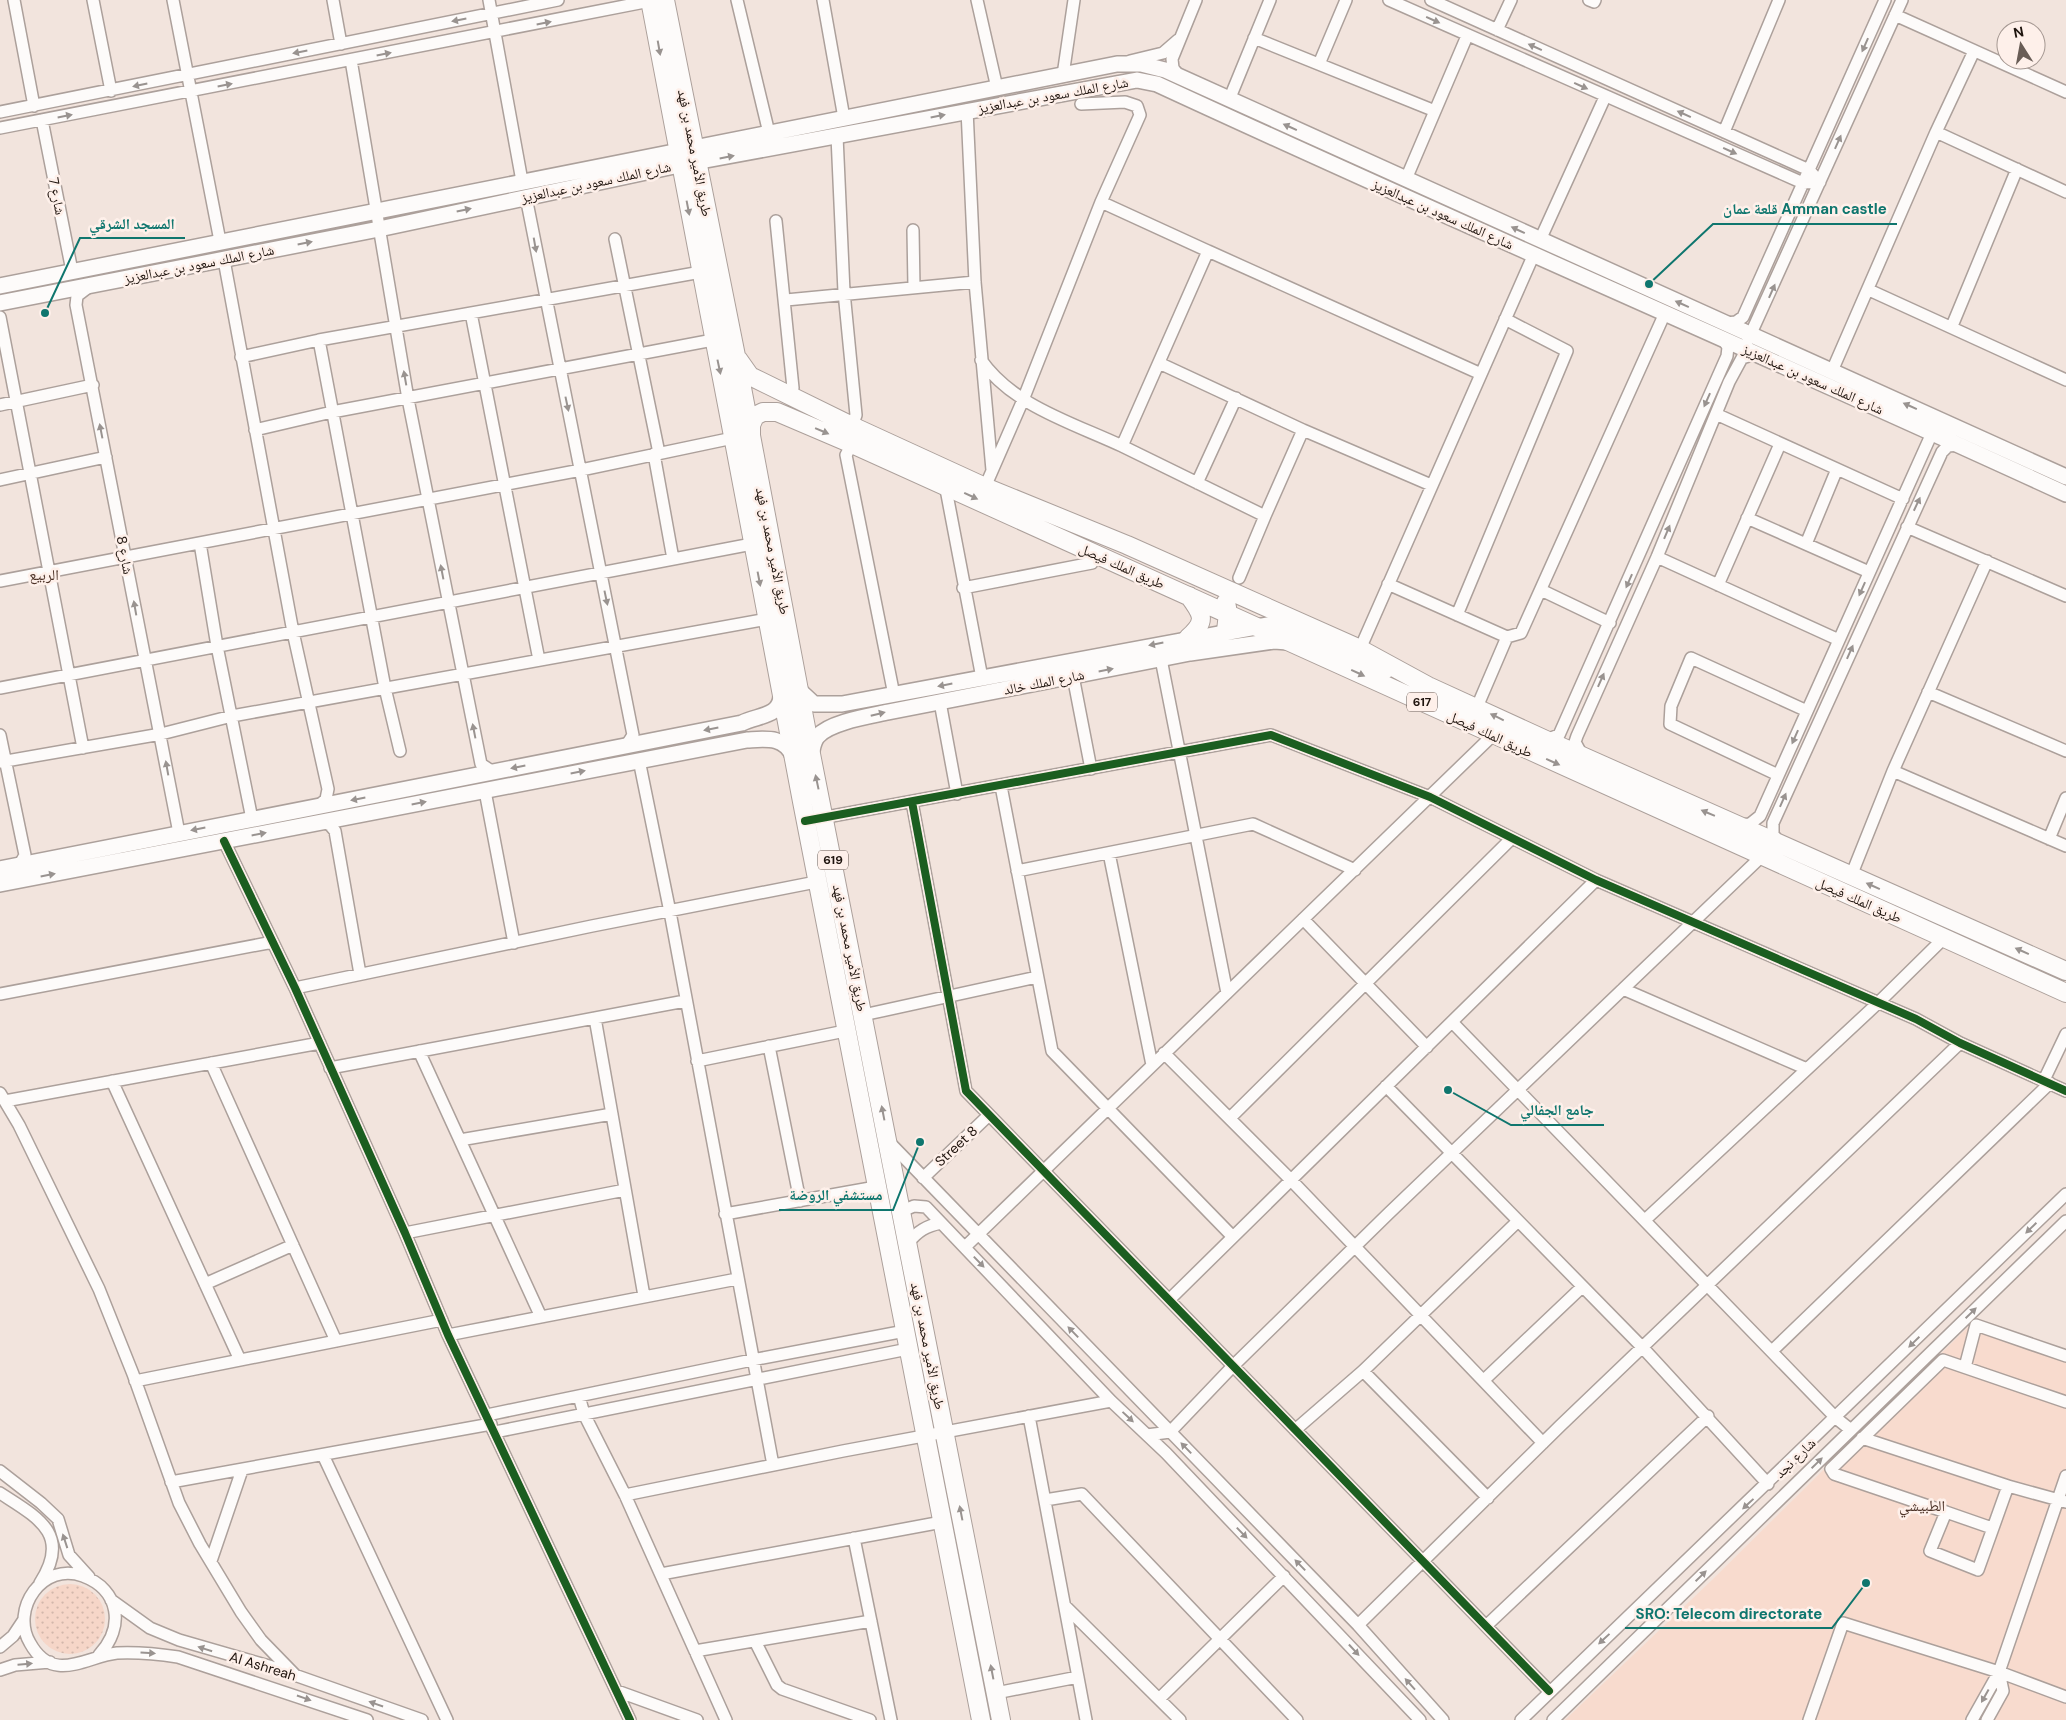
<svg xmlns="http://www.w3.org/2000/svg" width="2066" height="1720" font-family="'DM Sans','Noto Naskh Arabic',sans-serif">
  <style>
    .built { fill: #f8dbce }
    .grass { fill: url(#grass-dots) }
    .lines { fill: none; stroke-linecap: round; stroke-linejoin: round }
    .minor-casing { stroke: #aca09b; stroke-width: 14 }
    .major-casing { stroke: #aca09b; stroke-width: 18 }
    .highway-casing { stroke: #aca09b; stroke-width: 20 }
    .minor { stroke: #fdfbfa; stroke-width: 11 }
    .major { stroke: #fdfbfa; stroke-width: 15 }
    .highway { stroke: #fdfbfa; stroke-width: 18 }
    .cycleway-casing { stroke: #fef0ea; stroke-width: 11 }
    .cycleway { stroke: #1b5e20; stroke-width: 8 }
    .oneway { fill: #999390 }
    .labels { text-anchor: middle; dominant-baseline: central; stroke-width: 5; stroke-linejoin: round; paint-order: stroke }
    .shield { fill: #fef0ea; stroke: #625650; stroke-width: 1 }
    .shield-label { font-size: 12px; font-weight: bold; fill: #1f140e }
    .street-label { font-size: 14px; fill: #1f140e; stroke: #fef0ea }
    .neighbourhood-label { font-size: 15px; fill: #4c3227; stroke: #fef0ea }
    .leader { fill: none; stroke: #0f766e; stroke-width: 2 }
    .callout-dot { fill: #0f766e; stroke: #fef0ea; stroke-width: 2 }
    .callout-label { font-size: 15px; text-anchor: middle; font-weight: bold; fill: #0f766e; stroke: #fef0ea; stroke-width: 5; stroke-linejoin: round; paint-order: stroke }
  </style>
  <defs>
    <pattern id="grass-dots" width="8" height="8" patternUnits="userSpaceOnUse" patternTransform="scale(1.25)"><rect width="8" height="8" fill="#f6d6c8"/><path d="M2 2h.1M6 6h.1" fill="none" stroke="#d2b7ab" stroke-width="1.8" stroke-linecap="round"/></pattern>
  </defs>
  <rect width="100%" height="100%" fill="#f2e4dd"/>
  <!-- built -->
  <path class="built" d="M1976,1319L2066,1350V1720H1565L1712,1580Z"/>
  <!-- grass -->
  <path class="grass" d="M35 1619a35 35 0 1 1 70 0a35 35 0 1 1-70 0Z"/>
  <g class="lines">
    <!-- minor casing -->
    <g class="minor-casing">
      <path id="minor" d="M14,0L34,106
        M93,0L111,91
        M173,0L220,241
        M333,0L341,44
        M489,0L522,181
        M737,0L769,133
        M823,0L844,118
        M977,0L997,88
        M1389,0L1803,183L1820,182
        M1431,0L1809,170L1820,182
        M1589,0L1594,2L1595,0
        M1895,15L2066,92
        M1497,30L1511,0
        M1254,38L1435,111
        M351,60L408,399L481,764L493,772
        M1130,61L1163,53L1178,40
        M1319,64L1346,0
        M1063,75L1074,0
        M1179,76L1173,68L1172,59L1196,0
        M1229,100L1270,0
        M967,110L975,282L992,470
        M0,112L558,0
        M42,120L72,271
        M0,128L650,1
        M1724,132L1779,0
        M1936,132L2066,192
        M837,136L844,292L856,415L852,426
        M1406,179L1467,36
        M526,197L633,735L626,746
        M776,221L793,388
        M913,230L914,287
        M615,239L659,453
        M1540,240L1605,97
        M1208,251L1481,374
        M224,260L293,632L328,789L326,799L318,807
        M90,286L77,296L76,305L179,833
        M1869,290L2066,380
        M786,300L975,282
        M471,313L539,660
        M0,317L83,748
        M1726,323L1736,322L1743,317L1885,0
        M1952,326L2017,169
        M319,340L385,688L400,751
        M1748,340L1902,0
        M241,357L319,340L701,272
        M981,360C1013,406 1073,423 1122,446L1208,251L1101,202
        M1832,371L1936,132L1974,51
        M0,405L93,385
        M1716,414L1903,499
        M255,430L332,412L713,340
        M1303,430L1431,485
        M852,444L846,455L894,695
        M1122,446L1265,516L1303,430L1159,363
        M654,454L673,559
        M0,480L106,457
        M1197,483L1236,398
        M945,484L982,678
        M985,487L1023,400L1101,202L1140,115L1137,106L1125,102L1081,104
        M1747,518L1869,572
        M1907,527L2066,596
        M200,543L217,646L252,819
        M1806,544L1837,469
        M1657,557L1839,640
        M1239,578L1265,516
        M0,581L581,470L733,438
        M1388,584L1507,637L1521,633L1665,313
        M1718,585L1780,444
        M963,588L1092,563L1097,555
        M1541,590L1610,623
        M1457,615L1567,351L1505,319
        M1360,649L1534,254
        M1161,659L1227,993
        M1073,676L1091,769
        M0,688L752,544
        M1928,692L2066,751
        M940,702L957,794
        M1477,707L1507,637
        M0,735L25,855L19,866
        M1546,740L1559,735L1727,356L1728,347L1723,339
        M1582,755L1575,742L1577,736L1657,557L1729,382L1742,358L1755,354
        M639,760L670,912L773,1465
        M0,762L161,734L232,716L767,619
        M1893,771L2066,846
        M1778,775L1670,724L1671,706L1691,658L1807,711
        M1001,786L1052,1051L1233,1237
        M485,791L514,943
        M912,802L966,1091L1549,1691
        M321,821L330,825L335,831L360,974
        M805,821L1271,735L1430,797L1596,880L1916,1019L1960,1043L2066,1091
        M1740,825L1750,824L1760,816L1932,433
        M2049,839L2066,798
        M224,841L295,988L405,1233L448,1335L630,1720
        M1779,843L1773,834V823L1942,452L1948,446L1960,445
        M1109,853L1152,1065
        M1017,871L1253,824L1355,870
        M1851,876L1893,771L1987,561
        M1303,919L1427,1047
        M295,988L592,926L816,882
        M1623,989L1807,1069
        M0,994L273,942
        M863,1015L1037,977
        M595,1018L644,1296
        M1452,1022L1836,1418L1851,1430
        M769,1046L800,1201
        M419,1051L541,1317
        M1164,1053L1291,1180L1543,1443
        M697,1061L845,1031
        M211,1063L336,1341
        M330,1068L685,1001
        M2044,1080L2066,1034
        M112,1081L240,1360
        M1386,1086L1643,1348L1768,1484
        M0,1093L19,1125L99,1289L133,1374L179,1503L200,1544L241,1612L261,1640L296,1676
        M5,1101L320,1043
        M1230,1118L1512,838
        M460,1140L612,1114
        M888,1141L1358,1625L1443,1720
        M923,1178L989,1115
        M902,1211L914,1206L926,1207L1111,1401L1166,1453L1420,1720
        M725,1214L876,1187
        M1645,1220L1878,1003L1944,938
        M405,1233L625,1190
        M908,1243C918,1231 926,1226 941,1223
        M965,1247L1493,735
        M205,1284L293,1245
        M1169,1300L1596,880
        M448,1335L737,1279
        M1772,1351L2050,1083
        M1965,1367L1976,1325L2066,1356
        M1363,1371L1488,1498
        M1484,1380L1582,1287
        M135,1381L442,1320
        M579,1396L584,1414L625,1495L726,1720
        M487,1415L752,1360L905,1331
        M1029,1416L1086,1720
        M1295,1430L1363,1371L1517,1222
        M495,1432L908,1349
        M1147,1435L1170,1432L1233,1366L1388,1214L1762,856
        M1862,1438L2008,1486L1978,1570L1930,1551L1946,1512L1834,1474L1831,1469L1943,1360L2066,1402
        M323,1455L447,1720
        M0,1471L41,1503L58,1519L69,1555L89,1577
        M171,1482L491,1424
        M2008,1486L2066,1502
        M0,1493C37,1517 72,1534 40,1583
        M625,1495L843,1451L1111,1401
        M1045,1500L1082,1494L1297,1720
        M1946,1512L1992,1528
        M854,1538L891,1720
        M211,1561L242,1470
        M661,1574L942,1522
        M111,1600L150,1628L179,1640L269,1666L422,1720
        M1065,1606L1180,1720
        M1358,1625L1560,1426L1960,1043
        M1486,1626L1708,1416
        M755,1641L777,1685L782,1689L870,1720
        M0,1647L13,1636L23,1621
        M695,1651L871,1621
        M99,1655C125,1627 120,1590 83,1576C43,1561 10,1609 30,1643C53,1685 87,1656 117,1653C138,1652 158,1654 178,1657L367,1720
        M0,1670L15,1665L50,1662
        M617,1691L697,1720
        M996,1693L1078,1677
        M1159,1699L1284,1576
        M1521,1720L2066,1194
        M1553,1720L2066,1221
        M1809,1720L1843,1623L1999,1672L2066,1697
        M1972,1720L1999,1672L2066,1476
        M1987,1720L2003,1691L1999,1672"/>
    </g>
    <!-- major casing -->
    <g class="major-casing">
      <path id="major" d="M0,286L1117,64H1141L1165,70L2066,477
        M0,303L379,229L679,165L1137,80L1157,84C1459,224 1764,355 2066,494
        M800,691L814,704H842L1272,624L1286,627L1386,671
        M811,754C813,748 813,741 818,736C830,722 870,716 888,712L1190,653L1274,641L1288,642
        M0,869L742,723C758,715 780,717 781,696
        M0,884L747,740C766,739 784,736 793,756"/>
    </g>
    <!-- highway casing -->
    <g class="highway-casing">
      <path id="highway" d="M650,0C677,147 706,294 734,441C813,868 898,1294 981,1720
        M665,0L736,356L811,754L1001,1720
        M738,359L750,376L852,426L985,487L1127,545L1360,649L1428,686L1546,740L2066,971
        M751,435V425L755,416L763,412H777L852,444L2066,993
        M1226,602L1228,613L1226,631
        M1188,638C1207,621 1203,615 1189,596"/>
    </g>
    <!-- minor -->
    <use href="#minor" class="minor"/>
    <!-- major -->
    <use href="#major" class="major"/>
    <!-- highway -->
    <use href="#highway" class="highway"/>
    <!-- cycleway casing -->
    <g class="cycleway-casing">
      <path id="cycleway" d="M912,802L966,1091L1549,1691
        M805,821L1271,735L1430,797L1596,880L1916,1019L1960,1043L2066,1091
        M224,841L295,988L405,1233L448,1335L630,1720"/>
    </g>
    <!-- cycleway -->
    <use href="#cycleway" class="cycleway"/>
  </g>
  <!-- one-way arrows -->
  <defs><path id="oneway-solid" d="M-6-.8H1V-3.2L6.5 0L1 3.2V.8H-6Z" transform="scale(1.25)"/></defs>
  <g class="oneway">
    <use href="#oneway-solid" transform="translate(459 20) rotate(169)"/>
    <use href="#oneway-solid" transform="translate(1433 20) rotate(24)"/>
    <use href="#oneway-solid" transform="translate(544 23) rotate(-11)"/>
    <use href="#oneway-solid" transform="translate(1865 45) rotate(114)"/>
    <use href="#oneway-solid" transform="translate(1535 47) rotate(-156)"/>
    <use href="#oneway-solid" transform="translate(659 48) rotate(80)"/>
    <use href="#oneway-solid" transform="translate(300 52) rotate(169)"/>
    <use href="#oneway-solid" transform="translate(384 54) rotate(-11)"/>
    <use href="#oneway-solid" transform="translate(140 85) rotate(168)"/>
    <use href="#oneway-solid" transform="translate(225 85) rotate(-11)"/>
    <use href="#oneway-solid" transform="translate(1581 86) rotate(24)"/>
    <use href="#oneway-solid" transform="translate(1684 114) rotate(-156)"/>
    <use href="#oneway-solid" transform="translate(65 116) rotate(-11)"/>
    <use href="#oneway-solid" transform="translate(938 116) rotate(-11)"/>
    <use href="#oneway-solid" transform="translate(1290 127) rotate(-156)"/>
    <use href="#oneway-solid" transform="translate(1838 142) rotate(-66)"/>
    <use href="#oneway-solid" transform="translate(1730 151) rotate(24)"/>
    <use href="#oneway-solid" transform="translate(727 157) rotate(-11)"/>
    <use href="#oneway-solid" transform="translate(688 208) rotate(79)"/>
    <use href="#oneway-solid" transform="translate(464 210) rotate(-12)"/>
    <use href="#oneway-solid" transform="translate(1518 230) rotate(-155)"/>
    <use href="#oneway-solid" transform="translate(305 243) rotate(-11)"/>
    <use href="#oneway-solid" transform="translate(535 245) rotate(80)"/>
    <use href="#oneway-solid" transform="translate(1772 291) rotate(-66)"/>
    <use href="#oneway-solid" transform="translate(1682 304) rotate(-156)"/>
    <use href="#oneway-solid" transform="translate(719 367) rotate(78)"/>
    <use href="#oneway-solid" transform="translate(405 378) rotate(-100)"/>
    <use href="#oneway-solid" transform="translate(1707 400) rotate(114)"/>
    <use href="#oneway-solid" transform="translate(567 404) rotate(78)"/>
    <use href="#oneway-solid" transform="translate(1910 406) rotate(-156)"/>
    <use href="#oneway-solid" transform="translate(101 431) rotate(-101)"/>
    <use href="#oneway-solid" transform="translate(822 431) rotate(23)"/>
    <use href="#oneway-solid" transform="translate(971 496) rotate(25)"/>
    <use href="#oneway-solid" transform="translate(1917 504) rotate(-65)"/>
    <use href="#oneway-solid" transform="translate(1667 532) rotate(-67)"/>
    <use href="#oneway-solid" transform="translate(442 572) rotate(-101)"/>
    <use href="#oneway-solid" transform="translate(759 579) rotate(79)"/>
    <use href="#oneway-solid" transform="translate(1629 581) rotate(114)"/>
    <use href="#oneway-solid" transform="translate(1862 589) rotate(114)"/>
    <use href="#oneway-solid" transform="translate(606 598) rotate(78)"/>
    <use href="#oneway-solid" transform="translate(135 608) rotate(-100)"/>
    <use href="#oneway-solid" transform="translate(1156 644) rotate(169)"/>
    <use href="#oneway-solid" transform="translate(1850 652) rotate(-66)"/>
    <use href="#oneway-solid" transform="translate(1106 670) rotate(-11)"/>
    <use href="#oneway-solid" transform="translate(1358 673) rotate(25)"/>
    <use href="#oneway-solid" transform="translate(1601 680) rotate(-66)"/>
    <use href="#oneway-solid" transform="translate(945 685) rotate(169)"/>
    <use href="#oneway-solid" transform="translate(878 714) rotate(-14)"/>
    <use href="#oneway-solid" transform="translate(1497 717) rotate(-154)"/>
    <use href="#oneway-solid" transform="translate(711 729) rotate(169)"/>
    <use href="#oneway-solid" transform="translate(474 731) rotate(-101)"/>
    <use href="#oneway-solid" transform="translate(1795 737) rotate(114)"/>
    <use href="#oneway-solid" transform="translate(1553 762) rotate(24)"/>
    <use href="#oneway-solid" transform="translate(518 767) rotate(169)"/>
    <use href="#oneway-solid" transform="translate(167 768) rotate(-100)"/>
    <use href="#oneway-solid" transform="translate(578 772) rotate(-11)"/>
    <use href="#oneway-solid" transform="translate(817 782) rotate(-102)"/>
    <use href="#oneway-solid" transform="translate(358 799) rotate(169)"/>
    <use href="#oneway-solid" transform="translate(1783 800) rotate(-66)"/>
    <use href="#oneway-solid" transform="translate(419 803) rotate(-11)"/>
    <use href="#oneway-solid" transform="translate(1708 813) rotate(-157)"/>
    <use href="#oneway-solid" transform="translate(198 829) rotate(169)"/>
    <use href="#oneway-solid" transform="translate(259 834) rotate(-11)"/>
    <use href="#oneway-solid" transform="translate(48 875) rotate(-11)"/>
    <use href="#oneway-solid" transform="translate(1873 886) rotate(-156)"/>
    <use href="#oneway-solid" transform="translate(2022 951) rotate(-156)"/>
    <use href="#oneway-solid" transform="translate(883 1113) rotate(-101)"/>
    <use href="#oneway-solid" transform="translate(2031 1228) rotate(136)"/>
    <use href="#oneway-solid" transform="translate(979 1262) rotate(46)"/>
    <use href="#oneway-solid" transform="translate(1971 1313) rotate(-44)"/>
    <use href="#oneway-solid" transform="translate(1073 1332) rotate(-134)"/>
    <use href="#oneway-solid" transform="translate(1914 1342) rotate(136)"/>
    <use href="#oneway-solid" transform="translate(1128 1417) rotate(43)"/>
    <use href="#oneway-solid" transform="translate(1186 1448) rotate(-134)"/>
    <use href="#oneway-solid" transform="translate(1817 1463) rotate(-44)"/>
    <use href="#oneway-solid" transform="translate(1748 1504) rotate(137)"/>
    <use href="#oneway-solid" transform="translate(961 1513) rotate(-101)"/>
    <use href="#oneway-solid" transform="translate(1242 1533) rotate(46)"/>
    <use href="#oneway-solid" transform="translate(65 1541) rotate(-108)"/>
    <use href="#oneway-solid" transform="translate(1300 1565) rotate(-134)"/>
    <use href="#oneway-solid" transform="translate(1701 1576) rotate(-44)"/>
    <use href="#oneway-solid" transform="translate(1604 1639) rotate(137)"/>
    <use href="#oneway-solid" transform="translate(205 1649) rotate(-162)"/>
    <use href="#oneway-solid" transform="translate(1354 1650) rotate(47)"/>
    <use href="#oneway-solid" transform="translate(148 1653) rotate(4)"/>
    <use href="#oneway-solid" transform="translate(25 1664) rotate(-5)"/>
    <use href="#oneway-solid" transform="translate(992 1672) rotate(-101)"/>
    <use href="#oneway-solid" transform="translate(1410 1684) rotate(-132)"/>
    <use href="#oneway-solid" transform="translate(1985 1696) rotate(119)"/>
    <use href="#oneway-solid" transform="translate(304 1698) rotate(19)"/>
    <use href="#oneway-solid" transform="translate(376 1704) rotate(-161)"/>
  </g>
  <g class="labels">
    <!-- shield labels -->
    <g class="shield">
      <rect x="1407" y="692.5" width="30" height="19" rx="4"/>
      <rect x="818" y="850.5" width="30" height="19" rx="4"/>
    </g>
    <g class="shield-label">
      <text x="1422" y="702">617</text>
      <text x="833" y="860">619</text>
    </g>
    <!-- street labels -->
    <g class="street-label">
      <text transform="translate(1053 95) rotate(-10)">شارع الملك سعود بن عبدالعزيز</text>
      <text transform="translate(695 153) rotate(79)">طريق الأمير محمد بن فهد</text>
      <text transform="translate(596 182) rotate(-12)">شارع الملك سعود بن عبدالعزيز</text>
      <text transform="translate(57 196) rotate(79)">شارع 7</text>
      <text transform="translate(1443 214) rotate(24)">شارع الملك سعود بن عبدالعزيز</text>
      <text transform="translate(199 264) rotate(-11)">شارع الملك سعود بن عبدالعزيز</text>
      <text transform="translate(1813 379) rotate(24)">شارع الملك سعود بن عبدالعزيز</text>
      <text transform="translate(773 551) rotate(79)">طريق الأمير محمد بن فهد</text>
      <text transform="translate(125 555) rotate(79)">شارع 8</text>
      <text transform="translate(1122 566) rotate(24)">طريق الملك فيصل</text>
      <text transform="translate(1044 682) rotate(-11)">شارع الملك خالد</text>
      <text transform="translate(1490 734) rotate(25)">طريق الملك فيصل</text>
      <text transform="translate(1859 900) rotate(24)">طريق الملك فيصل</text>
      <text transform="translate(850 948) rotate(79)">طريق الأمير محمد بن فهد</text>
      <text transform="translate(956 1146) rotate(-43)">Street 8</text>
      <text transform="translate(928 1346) rotate(79)">طريق الأمير محمد بن فهد</text>
      <text transform="translate(1795 1458) rotate(-44)">شارع نجد</text>
      <text transform="translate(263 1666) rotate(17)">Al Ashreah</text>
    </g>
    <!-- neighbourhood labels -->
    <g class="neighbourhood-label">
      <text x="44" y="575">الربيع</text>
      <text x="1922" y="1506">الطبيشي</text>
    </g>
  </g>
  <!-- callouts -->
  <path class="leader" d="M1649 284L1713 224H1897M45 313L80 238H185M1448 1090L1511 1125H1604M920 1142L893 1210H779M1866 1583L1832 1628H1625"/>
  <g class="callout-dot">
    <circle cx="1649" cy="284" r="5"/>
    <circle cx="45" cy="313" r="5"/>
    <circle cx="1448" cy="1090" r="5"/>
    <circle cx="920" cy="1142" r="5"/>
    <circle cx="1866" cy="1583" r="5"/>
  </g>
  <g class="callout-label">
    <text x="1805" y="214">قلعة عمان Amman castle</text>
    <text x="132" y="229">المسجد الشرقي</text>
    <text x="1557" y="1115">جامع الجفالي</text>
    <text x="836" y="1200">مستشفي الروضة</text>
    <text x="1729" y="1619">SRO: Telecom directorate</text>
  </g>
  <!-- north arrow -->
  <g transform="translate(2021 45) rotate(349)"><circle r="24" fill="#fef0ea" stroke="#a59892"/>
  <path d="M0-4L9 19L0 12L-9 19Z" fill="#695d56"/>
  <text y="-8" font-size="14" font-weight="bold" text-anchor="middle" fill="#1f140e">N</text>
  </g>
</svg>
